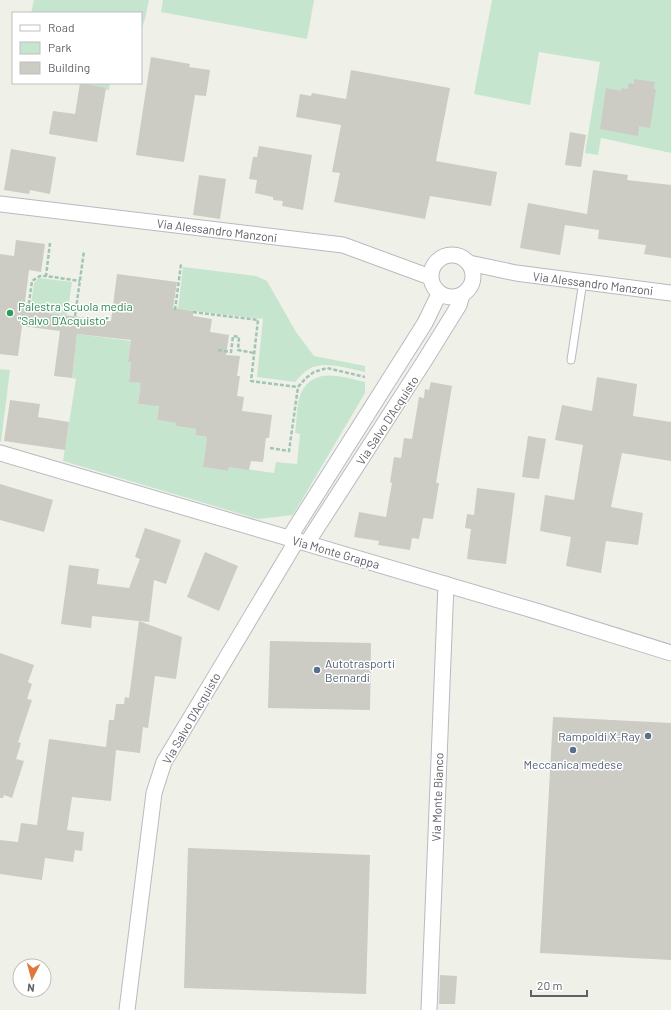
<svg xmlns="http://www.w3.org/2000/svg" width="671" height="1010" font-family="Barlow,sans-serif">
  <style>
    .green { fill: #c6e5cf }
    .building { fill: #cccbc4 }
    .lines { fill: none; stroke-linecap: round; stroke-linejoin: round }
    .service-casing { stroke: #b9bac0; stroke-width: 9 }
    .minor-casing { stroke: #b9bac0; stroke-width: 17 }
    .path { stroke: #a0c5b5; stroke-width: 2.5; stroke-dasharray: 4 2; stroke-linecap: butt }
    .service { stroke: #fff; stroke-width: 7 }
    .minor { stroke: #fff; stroke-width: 15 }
    .leisure-dot { fill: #2e9e5b; stroke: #fff; stroke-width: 1.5 }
    .service-dot { fill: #5c6f8a; stroke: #fff; stroke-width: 1.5 }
    .labels { text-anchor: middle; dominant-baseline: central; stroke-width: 3; stroke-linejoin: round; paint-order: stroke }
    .street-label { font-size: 12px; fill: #5f6067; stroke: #fff }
    .leisure-label { font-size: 12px; fill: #27864d; stroke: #fff; text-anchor: start }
    .service-label { font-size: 12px; fill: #4e5e75; stroke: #fff; text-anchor: start }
  </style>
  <rect width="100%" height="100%" fill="#eff0e8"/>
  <!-- green -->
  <path class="green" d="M34,0H149L145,19L141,30V13H31Z
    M163,0H314L307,39L161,12Z
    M492,0H671V153L601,138L598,155L585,153L600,62L539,52L530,105L474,94Z
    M72,83H110L109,90Z
    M183,267L256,276L267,281L296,332L314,356L365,366V372C349,369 324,360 309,369C304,372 299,377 295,382L257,377L263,319L178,309Z
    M39,278L72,282L67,315L30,311L34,283Z
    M77,334L131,341L128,361L131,362L129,381L151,385L150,391L140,389L138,404L152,405L154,397L160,398L157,420L176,423V426L196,429L195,435L207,437L203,467L228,471L229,467L274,473L276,462L297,464L300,434L295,433C297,421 296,404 301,393C314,366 343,377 365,382V393L293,515L258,519L63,461L76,379L72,378Z
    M0,369L10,370L1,442L0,441Z"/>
  <!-- building -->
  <path class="building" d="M151,57L190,64L189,67L210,70L206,96L195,95L184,162L136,155Z
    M351,70L450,88L436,161L497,172L491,206L430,196L425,219L334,202L340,173L332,172L341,125L296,117L300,94L311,96L312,93L346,99Z
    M634,79L655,82L654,89H656L650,128L639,126L638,136L600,129L606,88L621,91L622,88L628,89L629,83L634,84Z
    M80,83L106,88L97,142L49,134L53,111L75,114Z
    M570,132L586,135L581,167L565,165Z
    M259,146L312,155L303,210L282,206L283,201L273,200V197L255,193L257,180L249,179L253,157H257Z
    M11,149L56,157L50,194L30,190L29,194L4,190Z
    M593,170L628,175L627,180L671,185V258L644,254L646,245L598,239L599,230L565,225L560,255L520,248L528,203L587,214Z
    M199,175L226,179L220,219L193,215Z
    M16,240L45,244L41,272L29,270L24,310L111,321L117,274L177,282L173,308L193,311V316L212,319L210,332L229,335L226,355L240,356L237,376H240L237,396L244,397L242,411L272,415L269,438H266L263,462L251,461L249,470L229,467L228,471L203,467L207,437L195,435L196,429L176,426V423L157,420L159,406L138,404L141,383L129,382L131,362H128L131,340L77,334L72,378L54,376L60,331L22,326L18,356L0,354V254L14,256Z
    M597,377L637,384L633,416L671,422V461L622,453L611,507L643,513L638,545L606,541L601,573L566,566L571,537L540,531L545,495L574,500L583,445L555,440L562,405L592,411Z
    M431,382L452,386L436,483H439L433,519L423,518L419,539L412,538L410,550L378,545L379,541L354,537L359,512L386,517L392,483L390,482L394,457L401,458L404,438L412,439L419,397L424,398L425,389L429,390Z
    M10,400L40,404L38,417L69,422L65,450L4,441Z
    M528,436L546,439L539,479L522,477Z
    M0,484L53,500L44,532L0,520Z
    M477,488L515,493L506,564L467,559L471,529L465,528L467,514L474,515Z
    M145,528L181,540L166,584L154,580L149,622L139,621L182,637L176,679L155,676L148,728L143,727L140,753L116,750L111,801L72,797L67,830L84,832L82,851L75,850L73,862L45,858L42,880L0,874V840L18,842L21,823L37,825L49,739L106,747L109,720H114L116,704H124L125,697L129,698L139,621L92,616L91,628L61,624L69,565L99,569L97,584L129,588L140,559L135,557Z
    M205,552L238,566L219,611L187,597Z
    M270,641L371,643L370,710L268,708Z
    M0,653L34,665L28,682L32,684L27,699L32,700L18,742L21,743L16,759L24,761L12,798L4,795L3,798H0Z
    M553,717L671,723V960L540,953Z
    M188,848L370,855L366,994L184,988Z
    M440,975L457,976L455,1004H439Z"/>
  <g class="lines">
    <!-- service casing -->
    <g class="service-casing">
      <path id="service" d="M571,360L583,281"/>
    </g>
    <!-- minor casing -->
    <g class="minor-casing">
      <path id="minor" d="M0,204L343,245L430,277
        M431 276a21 21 0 1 1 42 0a21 21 0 1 1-42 0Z
        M469,263L516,273L671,293
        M0,453L536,611L671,653
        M289,538L425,323L439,294
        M307,543L425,360L459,305L462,295
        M127,1010L154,793L164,762L297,540
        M429,1010L446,584"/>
    </g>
    <!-- path -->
    <path class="path" d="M50,243L46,276L80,281
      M28,310L32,281L40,276H46
      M175,310L181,264
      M193,312L258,320L251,381L298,387
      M75,316L84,251
      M218,350L231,352L233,336L239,337L238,350L254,353
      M270,448L289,451L298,387L306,378L314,372L327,368L365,377"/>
    <!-- service -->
    <use href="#service" class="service"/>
    <!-- minor -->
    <use href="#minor" class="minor"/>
  </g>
  <!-- markers -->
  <circle class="leisure-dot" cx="10" cy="313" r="4"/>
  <g class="service-dot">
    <circle cx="317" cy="670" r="4"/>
    <circle cx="648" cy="736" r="4"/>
    <circle cx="573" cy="750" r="4"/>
  </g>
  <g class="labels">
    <!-- street labels -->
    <g class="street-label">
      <text transform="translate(217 230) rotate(7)">Via Alessandro Manzoni</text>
      <text transform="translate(593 283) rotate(7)">Via Alessandro Manzoni</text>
      <text transform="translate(387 420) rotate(-57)">Via Salvo D'Acquisto</text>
      <text transform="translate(336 552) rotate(16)">Via Monte Grappa</text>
      <text transform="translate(191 718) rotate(-60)">Via Salvo D'Acquisto</text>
      <text transform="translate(437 797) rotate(-88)">Via Monte Bianco</text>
    </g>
    <!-- leisure labels -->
    <g class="leisure-label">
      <text x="18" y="306">Palestra Scuola media<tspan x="18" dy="14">"Salvo D'Acquisto"</tspan></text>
    </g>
    <!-- service labels -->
    <g class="service-label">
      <text x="325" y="663">Autotrasporti<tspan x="325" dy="14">Bernardi</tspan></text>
      <text x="640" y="736" text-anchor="end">Rampoldi X-Ray</text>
      <text x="573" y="764" text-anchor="middle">Meccanica medese</text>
    </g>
  </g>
  <!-- legend -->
  <rect x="12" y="12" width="130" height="72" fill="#ffffff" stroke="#bfbfc2"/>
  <rect x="20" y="25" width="20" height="6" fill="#ffffff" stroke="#bfbfc2"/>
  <text x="48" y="32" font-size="12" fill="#5f6067">Road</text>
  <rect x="20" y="42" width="20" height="12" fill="#c6e5cf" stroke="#bfbfc2"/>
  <text x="48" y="52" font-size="12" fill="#5f6067">Park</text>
  <rect x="20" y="62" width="20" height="12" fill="#cccbc4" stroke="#bfbfc2"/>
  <text x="48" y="72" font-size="12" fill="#5f6067">Building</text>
  <!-- north arrow -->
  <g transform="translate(32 978) rotate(186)"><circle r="19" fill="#ffffff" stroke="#bfbfc2"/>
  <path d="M0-3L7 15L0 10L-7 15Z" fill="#df783f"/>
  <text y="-6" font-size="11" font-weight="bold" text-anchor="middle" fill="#5f6067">N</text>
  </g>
  <!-- scale -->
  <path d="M531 990v6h56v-6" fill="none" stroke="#5f6067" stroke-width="2"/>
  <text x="537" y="990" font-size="12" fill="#5f6067" stroke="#ffffff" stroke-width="3" paint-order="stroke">20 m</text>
</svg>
